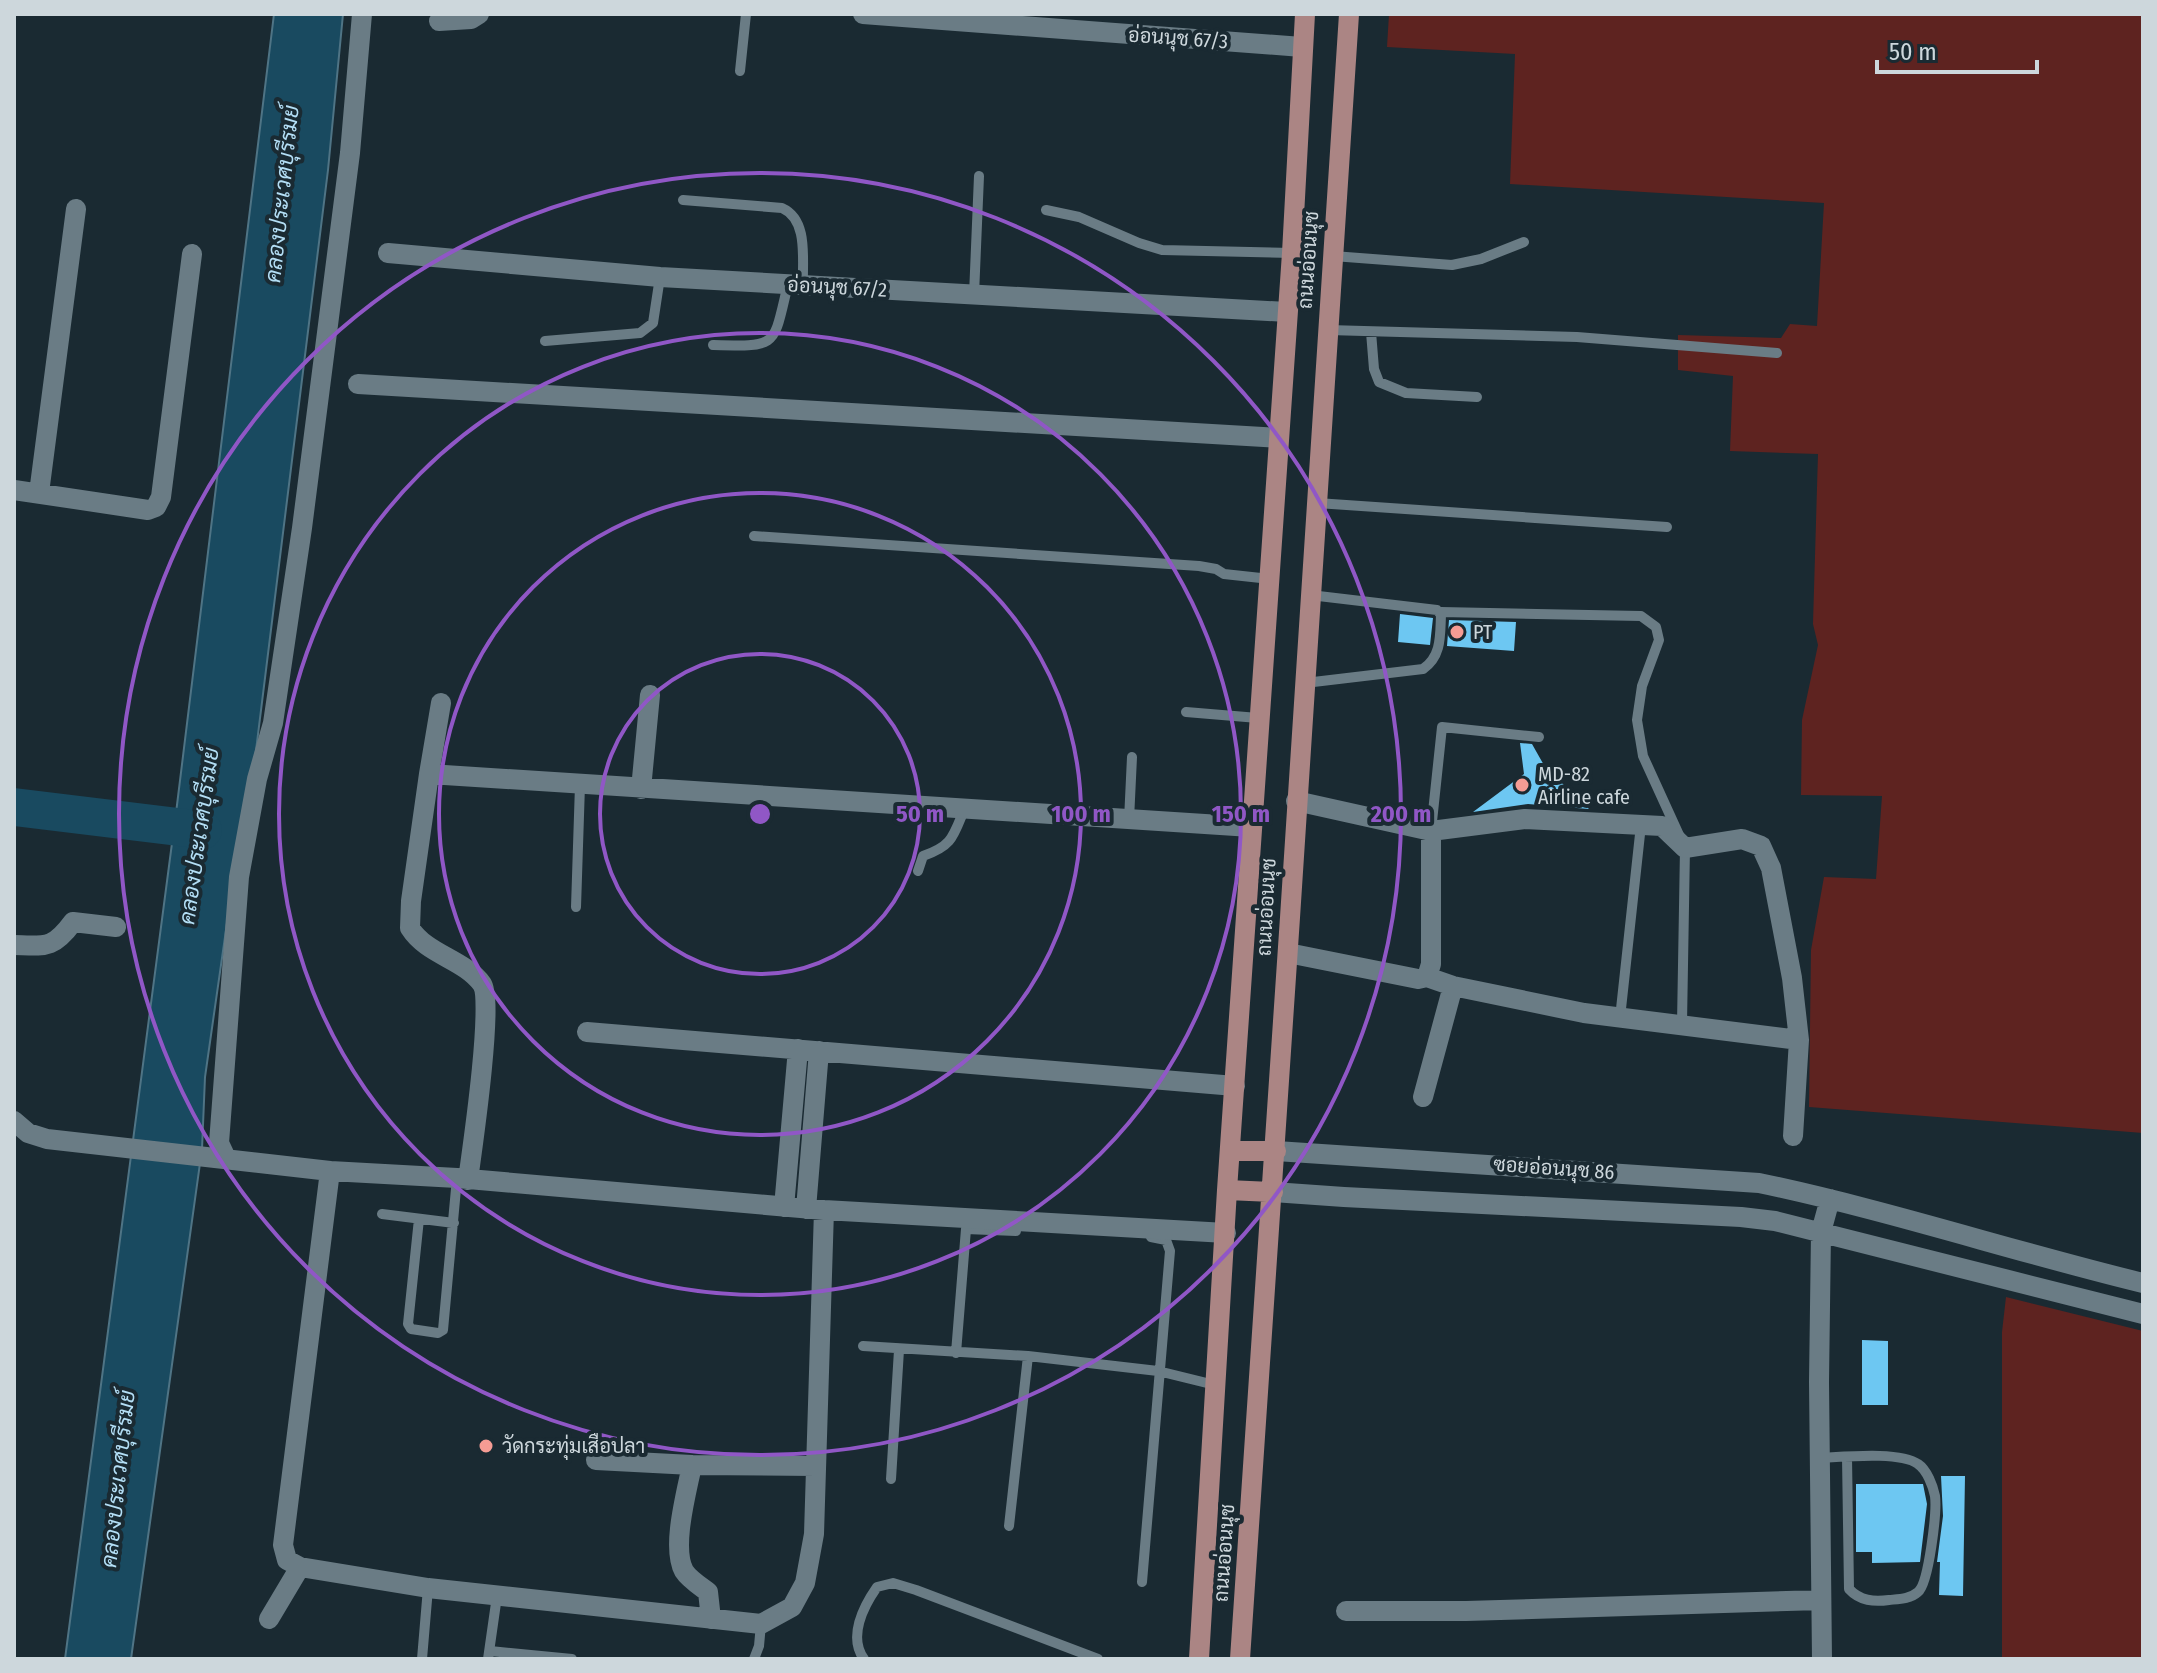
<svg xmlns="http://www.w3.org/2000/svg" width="2157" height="1673" font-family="'Fira Sans Condensed',Sarabun,sans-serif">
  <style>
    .green { fill: #5e2320 }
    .water { fill: #194a60; stroke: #4f7485; stroke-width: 2 }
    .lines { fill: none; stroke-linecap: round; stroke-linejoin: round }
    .river { stroke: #194a60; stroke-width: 38 }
    .building { fill: #6dc7f2 }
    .lane { stroke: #6a7c85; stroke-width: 10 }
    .street { stroke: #6a7c85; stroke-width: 20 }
    .primary { stroke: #ab8584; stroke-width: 20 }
    .ring { fill: none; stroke: #9057c6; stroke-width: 4 }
    .poi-dot { fill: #f59c94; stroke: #1a2a32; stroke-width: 3 }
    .labels { text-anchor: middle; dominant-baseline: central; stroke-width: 8; stroke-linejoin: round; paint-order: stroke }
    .street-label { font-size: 20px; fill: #cdd7dc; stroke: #1a2a32 }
    .poi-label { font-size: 20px; fill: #cdd7dc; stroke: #1a2a32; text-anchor: start }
    .water-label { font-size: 22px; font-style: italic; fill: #b3def5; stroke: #1a2a32 }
    .centre { fill: #9057c6; stroke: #1a2a32; stroke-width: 4 }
    .ring-label { font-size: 24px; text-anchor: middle; font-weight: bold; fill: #9057c6; stroke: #1a2a32; stroke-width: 8; stroke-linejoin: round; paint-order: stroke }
  </style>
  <rect width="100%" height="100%" fill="#1a2a32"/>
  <!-- green -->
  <path class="green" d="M1389,14H2143V1133L1809,1107L1811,950L1824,877L1876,879L1882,796L1801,795L1802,720L1818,645L1813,624L1818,454L1730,451L1733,376L1678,370V335L1781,338L1790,324L1817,326L1824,203L1510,184L1515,54L1387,47Z
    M2006,1297L2143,1331V1659H2002V1332Z"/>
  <!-- water -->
  <path class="water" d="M274,14H343L328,170L249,807L237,853L205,1077L202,1149L131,1659H65L177,805Z"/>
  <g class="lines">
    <!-- river -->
    <path class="river" d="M14,807L203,830"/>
  </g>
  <!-- building -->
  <path class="building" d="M1400,614L1433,618L1430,645L1398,642Z
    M1449,620L1516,622L1514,651L1447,646Z
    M1520,743L1532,744L1545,767L1589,809L1528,804L1473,812L1524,774Z
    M1862,1340L1888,1341V1405H1862Z
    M1941,1476H1965L1963,1596L1939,1595L1940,1562H1937L1943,1516Z
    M1856,1484H1923L1927,1504L1920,1562L1872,1563V1552H1856Z"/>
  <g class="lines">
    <!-- lane -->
    <path class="lane" d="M740,71L746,14
      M683,200L782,208C809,220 802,260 803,285
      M1046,210L1079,217L1139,243L1162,250L1292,253
      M1333,256L1452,265L1481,259L1524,242
      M974,295L979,176
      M1328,330L1577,337L1777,353
      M1371,332L1374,369L1379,382L1406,393L1477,397
      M545,341L640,333L653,323L660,277
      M713,345C779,347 773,347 788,284
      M1317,503L1667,527
      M754,536L1199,566L1216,569L1224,574L1270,579
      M1441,612L1641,616L1656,627L1659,640L1642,686L1637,720L1643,756L1685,848L1682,1024
      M1305,683L1423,669C1442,656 1440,635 1441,615L1437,610L1310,595
      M1186,712L1258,718
      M1129,820L1132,757
      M1431,831L1442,727L1539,737
      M918,871L923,856C952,846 953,837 964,810
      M576,907L580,785
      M1620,1018L1641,825
      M382,1214L454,1223
      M419,1219L408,1324L411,1329L438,1333L443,1330L457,1178
      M863,1346L1028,1356L1158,1371L1215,1385
      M956,1353L966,1229L1016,1231
      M1820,1458C1843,1457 1900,1451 1918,1464C1927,1470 1933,1486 1935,1496C1937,1511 1929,1583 1918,1592C1910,1599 1899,1599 1889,1600C1874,1602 1860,1601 1849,1589L1847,1457
      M891,1479L899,1350
      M1009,1526L1028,1356
      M1142,1582L1170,1251L1166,1240L1151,1237
      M490,1651L572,1659
      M422,1659L428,1588
      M488,1659L497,1596
      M754,1659L759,1646L761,1624
      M864,1659C848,1637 863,1607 877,1587L893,1583L916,1590L1098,1659"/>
    <!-- street -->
    <path class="street" d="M863,14L1302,47
      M439,21L471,19L479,14
      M388,253L660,277L1287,312
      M358,384L1279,438
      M14,490L148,510L156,507L161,497L192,254
      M39,493L76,209
      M429,774L441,703
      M641,789L650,695
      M1431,831L1525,819L1662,826L1685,848L1742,839L1761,846L1771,868L1792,978L1799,1040L1793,1136
      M14,945C46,946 53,949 73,922L116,927
      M1288,953L1418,979L1427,977L1431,964V831L1296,801
      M1427,977L1453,986L1584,1013L1799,1040
      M587,1032L1235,1086
      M1423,1097L1453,986
      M14,1121L28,1133L47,1139L330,1171L457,1178L824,1210L1226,1233
      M1276,1151L1759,1183C1888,1210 2015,1252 2143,1283
      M226,1158L219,1143L239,877L257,779L273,723L302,528L350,153L362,14
      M330,1171L283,1545L287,1560L300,1567L428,1588L761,1624L792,1607L805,1583L814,1534L824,1210
      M468,1180C472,1151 494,1001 482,984C464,959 427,955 410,928L411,901L429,774L1251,827
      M1273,1192L1344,1197L1741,1217L1775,1221L2143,1314
      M784,1207L798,1049
      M806,1209L819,1051
      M596,1460L692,1465
      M1346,1611H1466L1821,1600
      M269,1619L300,1567
      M711,1619L708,1592C700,1586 689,1579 684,1571C671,1547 687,1491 692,1465L816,1466
      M1822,1659L1819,1382L1821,1232L1830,1199"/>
    <!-- primary -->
    <path class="primary" d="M1231,1151H1276
      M1227,1190L1273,1192
      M1199,1659L1227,1190L1292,253L1305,14
      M1240,1659C1279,1111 1312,562 1349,14"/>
  </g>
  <!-- distance rings -->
  <g class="ring">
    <circle cx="760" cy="814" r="160"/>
    <circle cx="760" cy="814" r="321"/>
    <circle cx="760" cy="814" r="481"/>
    <circle cx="760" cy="814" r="641"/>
  </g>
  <!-- markers -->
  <g class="poi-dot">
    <circle cx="1457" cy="632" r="8"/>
    <circle cx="1522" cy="785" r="8"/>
    <circle cx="486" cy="1446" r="8"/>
  </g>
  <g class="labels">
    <!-- street labels -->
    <g class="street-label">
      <text transform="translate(1178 38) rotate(4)">อ่อนนุช 67/3</text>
      <text transform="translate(1308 260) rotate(-86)">ถนนอ่อนนุช</text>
      <text transform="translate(837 287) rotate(3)">อ่อนนุช 67/2</text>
      <text transform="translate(1266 907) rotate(-87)">ถนนอ่อนนุช</text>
      <text transform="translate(1554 1168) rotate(4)">ซอยอ่อนนุช 86</text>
      <text transform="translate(1224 1553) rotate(-86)">ถนนอ่อนนุช</text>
    </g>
    <!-- poi labels -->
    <g class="poi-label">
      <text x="1473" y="632">PT</text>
      <text x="1538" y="774">MD-82<tspan x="1538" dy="23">Airline cafe</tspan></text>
      <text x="502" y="1446">วัดกระทุ่มเสือปลา</text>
    </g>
    <!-- water labels -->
    <g class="water-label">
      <text transform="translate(282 194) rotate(-84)">คลองประเวศบุรีรมย์</text>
      <text transform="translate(199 836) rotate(-82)">คลองประเวศบุรีรมย์</text>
      <text transform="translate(118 1479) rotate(-84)">คลองประเวศบุรีรมย์</text>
    </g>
  </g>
  <circle cx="760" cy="814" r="12" class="centre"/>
  <g class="ring-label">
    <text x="920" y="822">50 m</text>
    <text x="1081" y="822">100 m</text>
    <text x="1241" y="822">150 m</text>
    <text x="1401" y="822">200 m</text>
  </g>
  <!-- border -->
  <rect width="2157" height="1673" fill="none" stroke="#cdd7dc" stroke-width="32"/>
  <!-- scale -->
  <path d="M1877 60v12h160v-12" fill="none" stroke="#cdd7dc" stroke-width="4"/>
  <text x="1889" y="60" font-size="24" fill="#cdd7dc" stroke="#1a2a32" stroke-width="6" paint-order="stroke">50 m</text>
</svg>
